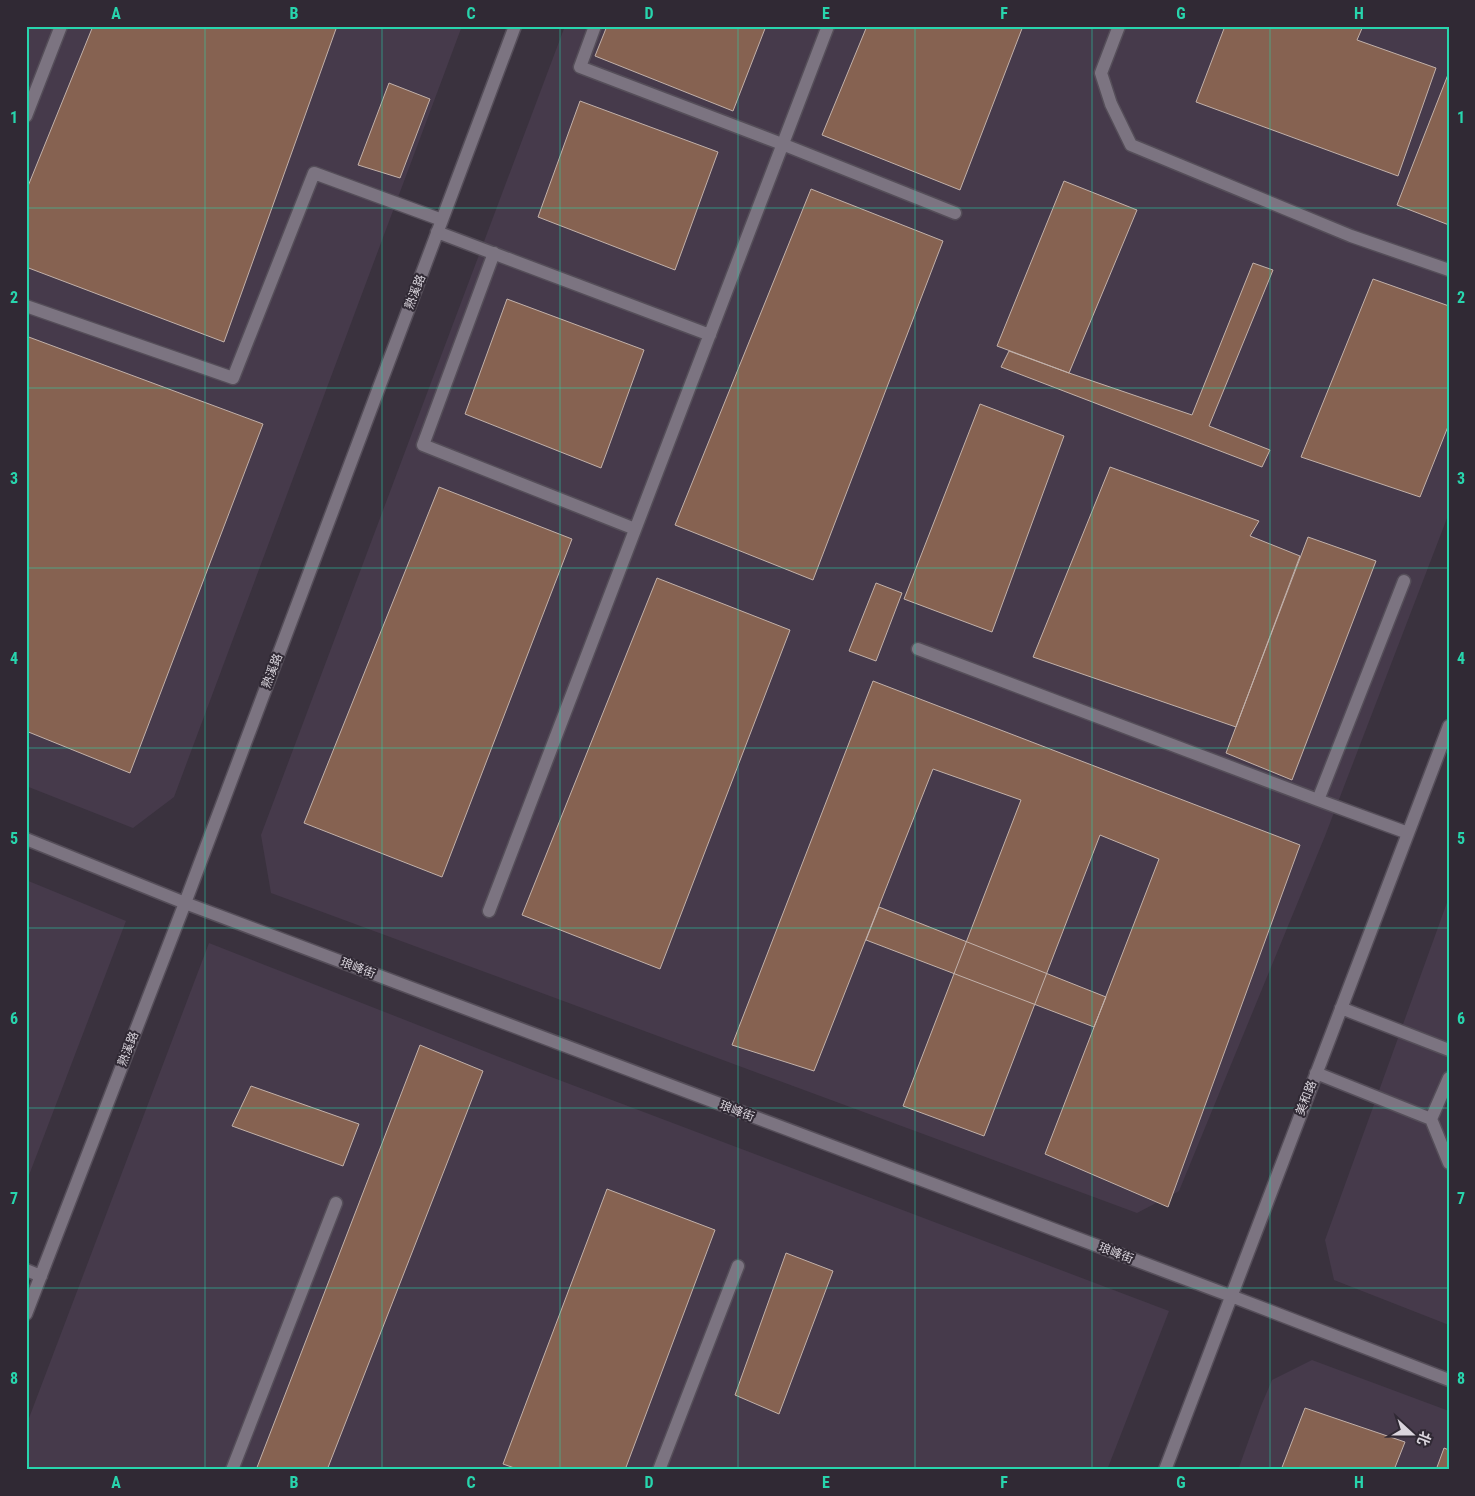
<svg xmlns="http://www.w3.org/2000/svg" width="1475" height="1496" font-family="'Roboto Condensed','Noto Sans SC',sans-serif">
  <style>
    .built { fill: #463a4b }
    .building { fill: #866251; stroke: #c2b1aa }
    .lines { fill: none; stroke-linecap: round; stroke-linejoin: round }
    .minor-casing { stroke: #554e59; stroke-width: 15 }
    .minor { stroke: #7c7481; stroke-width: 12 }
    .grid { fill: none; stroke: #28d5ad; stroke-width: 1; stroke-opacity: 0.55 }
    .labels { text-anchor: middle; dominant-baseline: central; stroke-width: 4; stroke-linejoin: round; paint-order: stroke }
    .street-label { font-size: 12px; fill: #dad5dd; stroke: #302934 }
    .neatline { fill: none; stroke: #28d5ad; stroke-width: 2 }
    .grid-label { font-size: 16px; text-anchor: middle; font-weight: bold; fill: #28d5ad }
  </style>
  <rect width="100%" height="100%" fill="#3a323e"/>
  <!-- built -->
  <path class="built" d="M26,26H462L174,797L133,828L26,786Z
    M565,26H1449V513L1325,836L1179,1191L1137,1213L271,893L261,835Z
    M26,880L126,921L26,1183Z
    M1449,897V1325L1334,1280L1325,1240Z
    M209,943L530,1069L1169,1311L1107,1470H26V1426Z
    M1312,1360L1449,1411V1470H1238L1261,1406L1272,1380Z"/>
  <!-- building -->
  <path class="building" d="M93,26H337L224,342L26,267V191Z
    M607,26H766L733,111L595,56Z
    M867,26H1023L960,190L822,135Z
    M1225,26H1363L1357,40L1436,68L1398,176L1196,102Z
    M1449,72V225L1397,205Z
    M389,83L430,99L400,178L358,165Z
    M580,101L718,152L675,270L538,217Z
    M1064,181L1137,210L1069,373L997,346Z
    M811,189L943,241L813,580L675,525Z
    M1253,263L1273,270L1209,426L1270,450L1262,467L1001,367L1009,351L1069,373L1192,415Z
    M1373,279L1449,306V424L1420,497L1301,457Z
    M507,299L644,350L601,468L465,414Z
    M26,336L263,424L130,773L26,731Z
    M980,404L1064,436L992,632L904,599Z
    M1110,467L1259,521L1250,536L1300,556L1236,727L1033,657Z
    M439,487L572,539L442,877L304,823Z
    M1308,537L1376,561L1292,780L1226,753Z
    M657,578L790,630L660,969L522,915Z
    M876,583L902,593L876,661L849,651Z
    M873,681L1300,845L1168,1207L1045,1154L1159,859L1100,835L984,1136L903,1106L1021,800L933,769L814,1071L732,1045Z
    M879,907L1106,997L1094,1027L866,940Z
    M420,1045L483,1071L327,1470H256Z
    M251,1086L359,1124L343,1166L232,1126Z
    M607,1189L715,1230L625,1470H520L503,1464Z
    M786,1253L833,1271L779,1414L735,1395Z
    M1305,1408L1405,1442L1394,1470H1281Z
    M1444,1448L1449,1450V1470H1436Z"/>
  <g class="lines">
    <!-- minor casing -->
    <g class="minor-casing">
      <path id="minor" d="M595,26L580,67L782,144L955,213
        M1119,26L1101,73L1111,104L1131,145L1351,236L1449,270
        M26,116L61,26
        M437,232L710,335
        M494,253L423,445L635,529
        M26,306L233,378L314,173L442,220
        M918,649L1318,800L1408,833
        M1318,800L1404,581
        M26,839L185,903L1231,1296L1449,1380
        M489,911L828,26
        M1341,1008L1449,1050
        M1316,1073L1431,1119L1449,1163
        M1431,1119L1449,1078
        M26,1270L41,1276
        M26,1314L185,903L515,26
        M232,1470L336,1203
        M659,1470L738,1266
        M1165,1470L1449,726"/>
    </g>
    <!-- minor -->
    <use href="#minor" class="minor"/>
  </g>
  <!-- grid -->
  <path class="grid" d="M205,26V1470M382,26V1470M560,26V1470M738,26V1470M915,26V1470M1092,26V1470M1270,26V1470M26,208H1449M26,388H1449M26,568H1449M26,748H1449M26,928H1449M26,1108H1449M26,1288H1449"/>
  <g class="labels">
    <!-- street labels -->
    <g class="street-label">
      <text transform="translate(415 292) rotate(-69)">熟溪路</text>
      <text transform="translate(272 671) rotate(-69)">熟溪路</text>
      <text transform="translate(358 968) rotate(21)">琅峰街</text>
      <text transform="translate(128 1049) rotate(-69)">熟溪路</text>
      <text transform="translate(1306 1098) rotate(-69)">美和路</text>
      <text transform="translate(737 1111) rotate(21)">琅峰街</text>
      <text transform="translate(1116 1253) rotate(21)">琅峰街</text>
    </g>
  </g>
  <!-- border -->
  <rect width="1475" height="1496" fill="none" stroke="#302934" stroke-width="55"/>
  <!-- north arrow -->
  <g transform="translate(1412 1434) rotate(111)" stroke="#302934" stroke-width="4" paint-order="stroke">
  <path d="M0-4L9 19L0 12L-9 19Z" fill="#dad5dd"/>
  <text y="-8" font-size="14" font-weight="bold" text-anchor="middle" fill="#dad5dd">北</text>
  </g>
  <rect x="28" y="28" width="1420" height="1440" class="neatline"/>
  <g class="grid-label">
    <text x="116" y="19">A</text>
    <text x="294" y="19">B</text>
    <text x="471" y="19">C</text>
    <text x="649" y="19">D</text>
    <text x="826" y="19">E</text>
    <text x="1004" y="19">F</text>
    <text x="1181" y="19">G</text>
    <text x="1359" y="19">H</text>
    <text x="14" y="123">1</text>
    <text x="1461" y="123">1</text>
    <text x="14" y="303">2</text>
    <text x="1461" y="303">2</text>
    <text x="14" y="484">3</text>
    <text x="1461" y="484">3</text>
    <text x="14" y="664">4</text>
    <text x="1461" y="664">4</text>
    <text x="14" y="844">5</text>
    <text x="1461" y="844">5</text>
    <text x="14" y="1024">6</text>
    <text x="1461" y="1024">6</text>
    <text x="14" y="1204">7</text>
    <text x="1461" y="1204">7</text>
    <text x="14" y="1384">8</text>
    <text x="1461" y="1384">8</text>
    <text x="116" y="1488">A</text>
    <text x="294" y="1488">B</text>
    <text x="471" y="1488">C</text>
    <text x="649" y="1488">D</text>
    <text x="826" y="1488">E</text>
    <text x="1004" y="1488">F</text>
    <text x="1181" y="1488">G</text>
    <text x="1359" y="1488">H</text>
  </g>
</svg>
